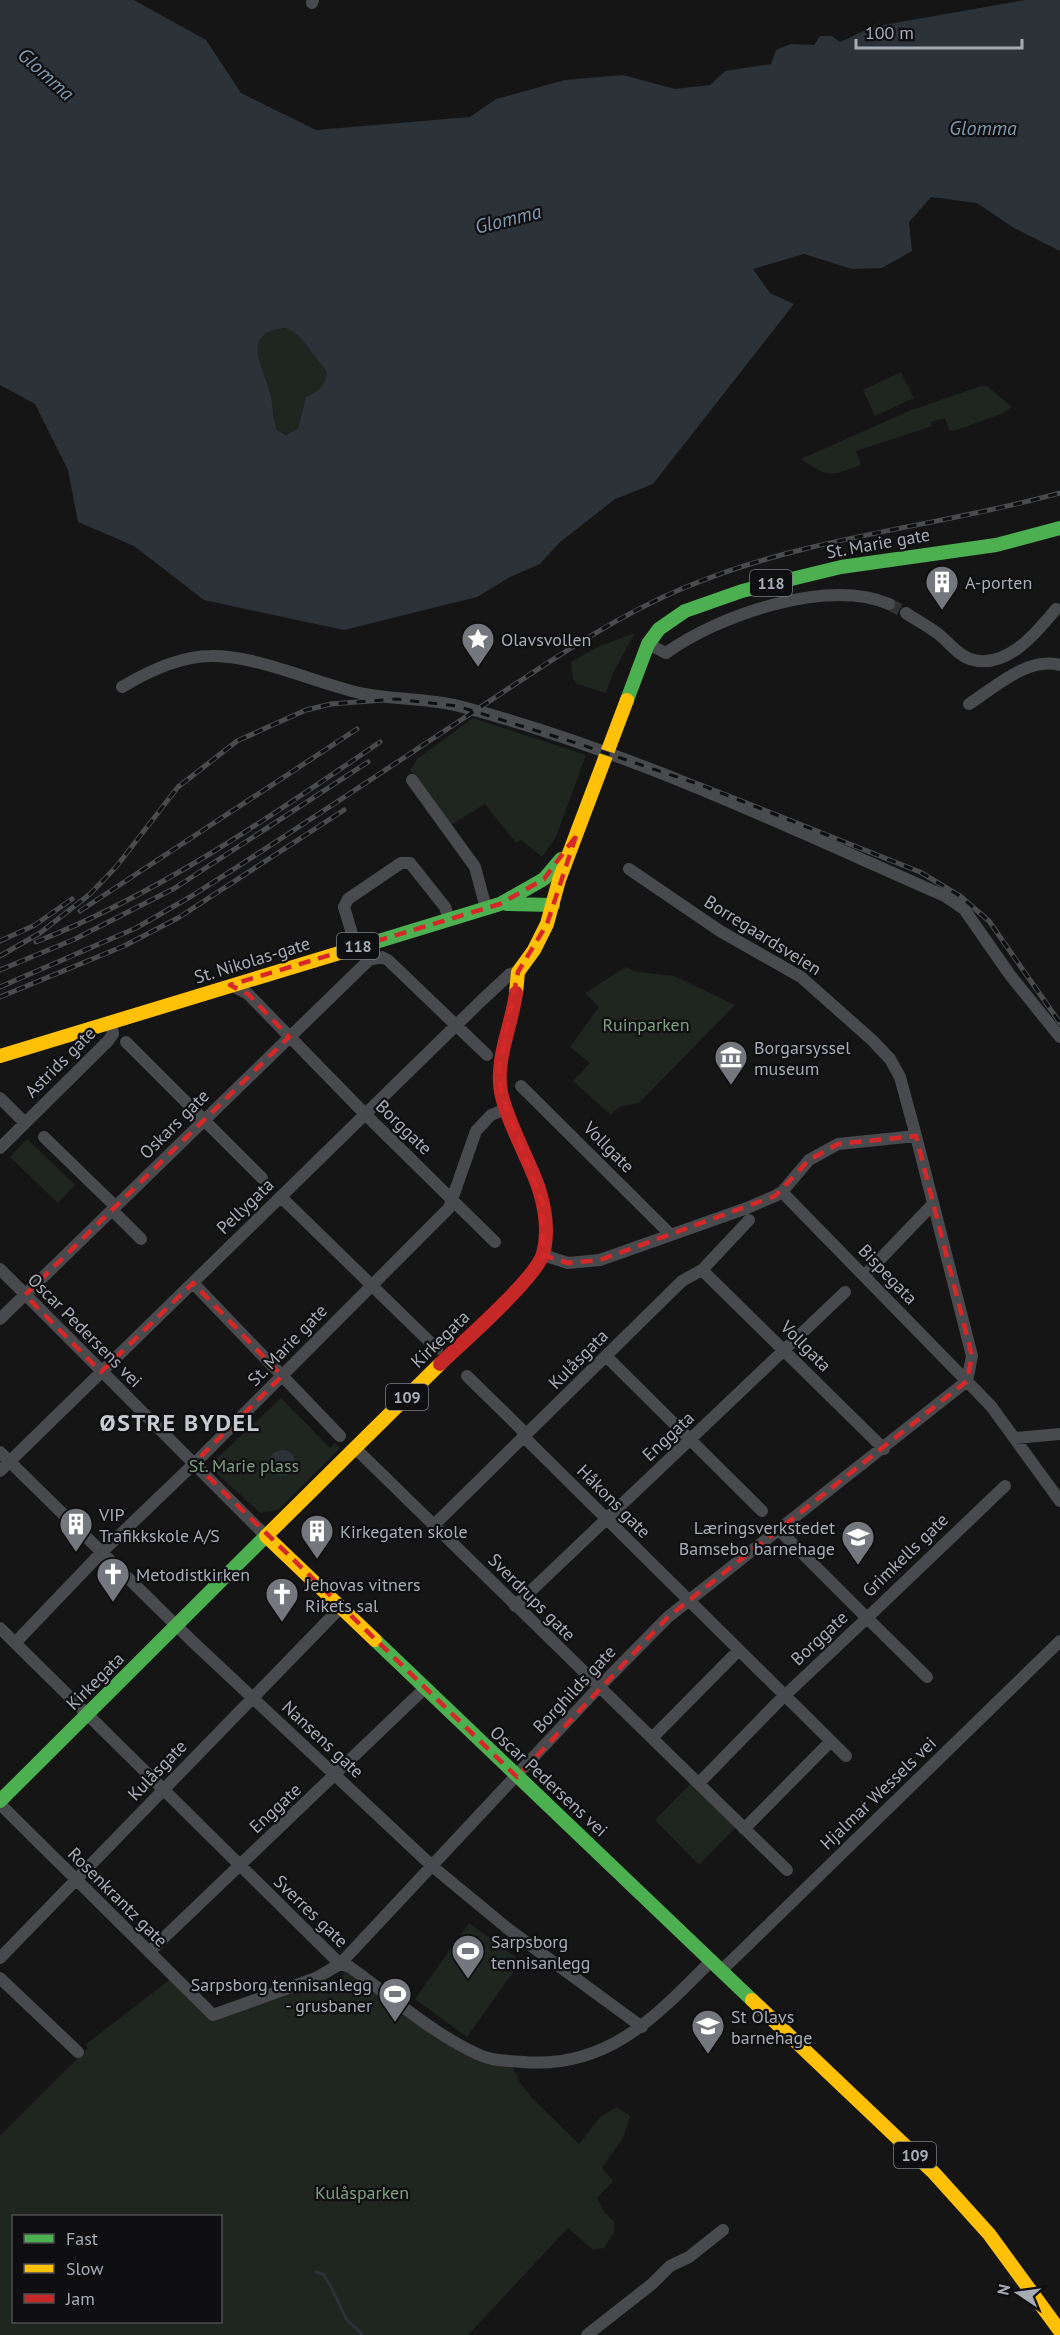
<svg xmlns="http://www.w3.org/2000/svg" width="1060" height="2335" font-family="'PT Sans',sans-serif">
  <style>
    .green { fill: #1f251f; fill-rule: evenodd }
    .water { fill: #2b3238; fill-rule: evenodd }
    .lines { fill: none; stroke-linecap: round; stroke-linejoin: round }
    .stream { stroke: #2b3238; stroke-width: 3 }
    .street-tunnel { stroke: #323335; stroke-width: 12; stroke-dasharray: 12 6; stroke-linecap: butt }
    .street { stroke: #494a4e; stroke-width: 12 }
    .fast { stroke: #4caf50; stroke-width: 14 }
    .slow { stroke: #ffc107; stroke-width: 14 }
    .jam { stroke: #c62828; stroke-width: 14 }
    .rail-casing { stroke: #4a4b4d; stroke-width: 5 }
    .rail { stroke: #0f0f11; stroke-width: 3; stroke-dasharray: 9; stroke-linecap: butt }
    .marked { fill: none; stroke: #d62828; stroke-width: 4.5; stroke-dasharray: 12 8; stroke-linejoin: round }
    .labels { text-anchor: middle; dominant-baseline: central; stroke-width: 4.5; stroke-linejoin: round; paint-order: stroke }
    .shield { fill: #0f0f11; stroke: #797d84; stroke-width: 1.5 }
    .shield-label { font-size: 16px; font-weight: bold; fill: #a7acb5 }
    .street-label { font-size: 18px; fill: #a7acb5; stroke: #0f0f11 }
    .poi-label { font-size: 18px; fill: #a7acb5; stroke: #0f0f11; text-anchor: start }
    .park-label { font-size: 18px; fill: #7f9f80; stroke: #0f0f11 }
    .water-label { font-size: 20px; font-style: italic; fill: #809aad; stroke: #0f0f11 }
    .district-label { font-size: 24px; font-weight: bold; letter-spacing: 1.5px; fill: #c8cad1; stroke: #0f0f11 }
  </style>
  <rect width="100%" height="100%" fill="#151515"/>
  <!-- green -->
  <path class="green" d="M286,328L299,336L327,372C325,386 319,391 306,397L298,430L286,435L277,430C272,417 274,406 270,393C262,366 239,332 286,328Z
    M901,372L914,398L875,416L863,390Z
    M981,386H987L1012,407L1001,414L953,431L949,430L945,418L931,422L932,426L856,451L861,465C829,476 830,479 801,459L909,411Z
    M635,633L613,673L606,693L577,684L573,679L571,662L602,645Z
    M473,718L586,755L556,837L542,857L521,840L516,843L485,804L451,825L410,770L417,759Z
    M626,967L638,972L674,976L735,1005L639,1103L619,1107L611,1115L573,1081L590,1063L570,1047L599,1007L585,993Z
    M27,1139L75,1185L58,1203L10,1157Z
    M281,1398L330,1448L335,1443L340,1448L278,1510L260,1513L214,1471L213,1462Z
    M691,1783L739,1824L699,1865L655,1820Z
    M469,1923L521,1961L467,2037L415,1999Z
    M346,1970L500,2066L513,2068L521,2084L532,2098L579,2144L600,2117L617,2107L630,2116L623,2138L602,2168L613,2181L597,2198L605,2213L614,2221V2232L604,2248L593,2250L568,2228L468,2335H0V2136L88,2048L85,2045L173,1977L206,2011L316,1978L329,1995ZM14,2216H220V2322H14Z"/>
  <!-- water -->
  <path class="water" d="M0,0H134L206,40L241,93L316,130L470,117L496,99L565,80L623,75L675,89L710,85L725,71L771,64L776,50L791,44L814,45L820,36H832L840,42L872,27L1025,0H1060V251L1014,228L977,203L931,197L909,222L912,251L882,268L852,269L804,254L753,269L770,293L794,304L653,484L615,499L559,543L540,564L510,577L477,597L344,630L204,600L134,546L78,522L68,470L35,404L0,385ZM286,328L299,336L327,372C325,386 319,391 306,397L298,429L286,435L277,430C272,417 274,406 270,393C263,366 239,332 286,328Z
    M269 1463a13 13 0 1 1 26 0a13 13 0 1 1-26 0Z"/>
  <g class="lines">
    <!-- stream -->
    <path class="stream" d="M316,2272L323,2274C333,2288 338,2303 346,2318C350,2325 357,2327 362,2335"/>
    <!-- street-tunnel -->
    <path class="street-tunnel" d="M889,604L906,613"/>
    <!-- street -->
    <path class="street" d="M312,3L313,0
      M906,613C916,620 928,626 937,633C948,641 956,654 970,659C1006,671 1037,632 1056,609
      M648,644L666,653C719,615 826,578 889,604
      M122,687C147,672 181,656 211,656C256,655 315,683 360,693C393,700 427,698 459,706C629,750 785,826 945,896L964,909L1010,975L1060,1037
      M969,704C994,688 1028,656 1060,665
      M412,780L475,867L486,908
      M356,947L344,907L348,899L401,863H410L445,907L449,919
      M231,985L248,994L366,1115L495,1242
      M126,1042L262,1178
      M521,1086L671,1235
      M0,1098L25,1123
      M916,1136L972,1356L967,1381
      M44,1137L116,1207
      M0,1148L108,1041L113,1034L111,1024
      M782,1192L991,1406L1060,1501
      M281,1197L437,1349
      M112,1210L141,1239
      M543,1255L568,1263L600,1260L747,1208L775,1196L782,1192L809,1160L838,1144L916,1136L900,1077L890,1059L872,1040L801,977L720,931L629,869
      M0,1269L266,1536
      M702,1270L884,1449
      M865,1275L933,1204
      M193,1283L340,1436
      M0,1319L369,960L382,957L388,960L487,1055
      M606,1356L762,1511
      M467,1376L521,1429L525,1438L846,1756
      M1015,1438L1060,1434
      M355,1448L787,1870
      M0,1452L192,1641L432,1866L507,1928L642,2027
      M0,1471L481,1001L510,974L518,972
      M434,1525L682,1281L702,1270L749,1220
      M515,1606L845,1292
      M0,1628L340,1964L350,1967C389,1995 438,2038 482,2056C494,2061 510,2061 523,2062C609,2069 657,2015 712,1960
      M15,1643L102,1552L201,1457L449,1208L476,1131L491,1115L506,1109
      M927,1677L867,1618L1005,1486
      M652,1738L739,1650
      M699,1783L779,1701L867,1618L779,1530
      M0,1804L213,2015L316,1978L340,1964L598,1688L668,1617L967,1381
      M744,1829L831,1741
      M149,1952L424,1689
      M0,1958L341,1607
      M722,1970L1060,1641
      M0,1978L78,2052
      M587,2335L652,2284L670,2266L689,2257L723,2230"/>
    <!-- fast -->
    <path class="fast" d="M627,700L648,644L659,629L685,611L742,591L841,567L996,545L1060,528
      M506,904L553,905
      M369,944L500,904L544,879L561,859
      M375,1640L752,2000
      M0,1801L266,1536"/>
    <!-- slow -->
    <path class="slow" d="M516,993L518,972L534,950L547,924L559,880L627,700
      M0,1056L369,944
      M375,1640L266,1536L440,1364
      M752,2000L934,2173L989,2234L1060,2331"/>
    <!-- jam -->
    <path class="jam" d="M440,1364C462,1343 536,1278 543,1254C549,1232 545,1207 538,1186C528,1158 506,1119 501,1092C495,1059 512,1025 516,993"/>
    <!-- rail casing -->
    <g class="rail-casing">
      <path id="rail" d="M80,911L357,729
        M0,941L35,925L72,899
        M36,942C160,893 270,817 380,742
        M0,956L40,933L90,894L116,867L178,787L237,741L306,710L331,704L396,699L457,706L576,743L701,785L920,872L960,896L989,921L1060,1023
        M0,970L75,939L175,888L368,762
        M0,987L136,928L190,897C282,839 373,778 464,718C536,671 606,620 686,587C805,537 937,527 1060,493
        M0,997L124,946L178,918L344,810"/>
    </g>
    <!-- rail -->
    <use href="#rail" class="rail"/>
  </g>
  <!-- marked area -->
  <path class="marked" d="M576,836L547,924L518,972L499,1068L501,1092L542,1202L543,1255L568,1263L600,1260L775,1196L809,1160L838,1144L916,1136L972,1356L967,1381L668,1617L517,1777L194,1463L282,1376L193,1283L101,1372L25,1295L289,1037L248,994L230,985L500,904L544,879Z"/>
  <!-- icons -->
  <defs>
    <g id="building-pin" transform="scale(1.725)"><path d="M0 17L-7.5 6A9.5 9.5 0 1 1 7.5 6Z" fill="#74777d" stroke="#0f0f11"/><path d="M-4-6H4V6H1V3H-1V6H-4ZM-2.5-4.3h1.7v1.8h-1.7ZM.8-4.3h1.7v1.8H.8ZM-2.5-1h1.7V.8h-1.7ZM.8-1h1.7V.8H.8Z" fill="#fff"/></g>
    <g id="sight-pin" transform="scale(1.725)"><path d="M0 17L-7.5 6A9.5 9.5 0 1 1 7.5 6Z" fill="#74777d" stroke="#0f0f11"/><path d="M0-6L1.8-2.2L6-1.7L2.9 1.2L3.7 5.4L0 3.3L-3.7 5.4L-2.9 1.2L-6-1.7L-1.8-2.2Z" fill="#fff"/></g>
    <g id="museum-pin" transform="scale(1.725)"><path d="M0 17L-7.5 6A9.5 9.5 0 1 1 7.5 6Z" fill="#74777d" stroke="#0f0f11"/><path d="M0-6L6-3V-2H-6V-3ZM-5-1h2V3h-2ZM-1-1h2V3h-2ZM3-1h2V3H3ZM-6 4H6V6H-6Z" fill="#fff"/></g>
    <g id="school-pin" transform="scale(1.725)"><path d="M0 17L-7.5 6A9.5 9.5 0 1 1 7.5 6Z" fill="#74777d" stroke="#0f0f11"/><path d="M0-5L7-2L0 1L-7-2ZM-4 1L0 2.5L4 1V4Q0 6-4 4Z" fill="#fff"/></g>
    <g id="church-pin" transform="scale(1.725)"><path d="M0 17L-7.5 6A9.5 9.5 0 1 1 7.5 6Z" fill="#74777d" stroke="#0f0f11"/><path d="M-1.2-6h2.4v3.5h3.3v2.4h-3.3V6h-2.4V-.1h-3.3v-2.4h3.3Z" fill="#fff"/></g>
    <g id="stadium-pin" transform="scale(1.725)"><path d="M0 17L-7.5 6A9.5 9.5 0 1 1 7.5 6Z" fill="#74777d" stroke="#0f0f11"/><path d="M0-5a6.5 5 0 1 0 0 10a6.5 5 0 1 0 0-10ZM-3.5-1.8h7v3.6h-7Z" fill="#fff"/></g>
  </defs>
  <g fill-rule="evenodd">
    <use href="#building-pin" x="942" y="582"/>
    <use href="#sight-pin" x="478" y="639"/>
    <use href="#museum-pin" x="731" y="1057"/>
    <use href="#building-pin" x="76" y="1524"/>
    <use href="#building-pin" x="317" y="1531"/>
    <use href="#school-pin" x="858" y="1537"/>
    <use href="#church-pin" x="113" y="1574"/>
    <use href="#church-pin" x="282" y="1594"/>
    <use href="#stadium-pin" x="468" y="1951"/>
    <use href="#stadium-pin" x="395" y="1994"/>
    <use href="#school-pin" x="708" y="2026"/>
  </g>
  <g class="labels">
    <!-- shield labels -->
    <g class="shield">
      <rect x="750" y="570" width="42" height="26" rx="4.5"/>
      <rect x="337" y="933" width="42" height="26" rx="4.5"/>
      <rect x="386" y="1384" width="42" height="26" rx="4.5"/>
      <rect x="894" y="2142" width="42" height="26" rx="4.5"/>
    </g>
    <g class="shield-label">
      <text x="771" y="583">118</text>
      <text x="358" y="946">118</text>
      <text x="407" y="1397">109</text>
      <text x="915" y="2155">109</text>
    </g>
    <!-- street labels -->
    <g class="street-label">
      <text transform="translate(878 543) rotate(-10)">St. Marie gate</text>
      <text transform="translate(763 935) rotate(32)">Borregaardsveien</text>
      <text transform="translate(252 960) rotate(-17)">St. Nikolas-gate</text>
      <text transform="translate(60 1062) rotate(-45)">Astrids gate</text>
      <text transform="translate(174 1124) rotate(-45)">Oskars gate</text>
      <text transform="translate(404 1127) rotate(44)">Borggate</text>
      <text transform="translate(609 1147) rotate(45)">Vollgate</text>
      <text transform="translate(245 1206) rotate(-44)">Pellygata</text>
      <text transform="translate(888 1274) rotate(46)">Bispegata</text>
      <text transform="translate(85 1330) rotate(45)">Oscar Pedersens vei</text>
      <text transform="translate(440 1339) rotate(-44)">Kirkegata</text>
      <text transform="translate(287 1345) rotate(-46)">St. Marie gate</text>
      <text transform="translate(806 1346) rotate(45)">Vollgata</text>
      <text transform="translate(578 1359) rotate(-45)">Kulåsgata</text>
      <text transform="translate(668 1436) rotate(-43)">Enggata</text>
      <text transform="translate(614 1501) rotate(45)">Håkons gate</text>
      <text transform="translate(905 1555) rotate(-44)">Grimkells gate</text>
      <text transform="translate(532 1597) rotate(45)">Sverdrups gate</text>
      <text transform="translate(819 1638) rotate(-43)">Borggate</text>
      <text transform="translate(95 1681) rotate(-45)">Kirkegata</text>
      <text transform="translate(574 1689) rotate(-47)">Borghilds gate</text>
      <text transform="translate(323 1739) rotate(43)">Nansens gate</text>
      <text transform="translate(157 1770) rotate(-46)">Kulåsgate</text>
      <text transform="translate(549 1781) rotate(43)">Oscar Pedersens vei</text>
      <text transform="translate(878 1793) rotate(-44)">Hjalmar Wessels vei</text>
      <text transform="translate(275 1808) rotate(-43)">Enggate</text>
      <text transform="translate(118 1897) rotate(45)">Rosenkrantz gate</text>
      <text transform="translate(311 1911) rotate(44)">Sverres gate</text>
    </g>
    <!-- poi labels -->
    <g class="poi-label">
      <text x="965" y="582">A-porten</text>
      <text x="501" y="639">Olavsvollen</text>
      <text x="754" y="1047">Borgarsyssel<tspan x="754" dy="21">museum</tspan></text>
      <text x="99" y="1514">VIP<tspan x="99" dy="21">Trafikkskole A/S</tspan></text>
      <text x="835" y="1527" text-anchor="end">Læringsverkstedet<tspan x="835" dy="21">Bamsebo barnehage</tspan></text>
      <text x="340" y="1531">Kirkegaten skole</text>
      <text x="136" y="1574">Metodistkirken</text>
      <text x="305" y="1584">Jehovas vitners<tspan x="305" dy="21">Rikets sal</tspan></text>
      <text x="491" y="1941">Sarpsborg<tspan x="491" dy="21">tennisanlegg</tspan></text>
      <text x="372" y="1984" text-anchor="end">Sarpsborg tennisanlegg<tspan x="372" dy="21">- grusbaner</tspan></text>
      <text x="731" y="2016">St Olavs<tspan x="731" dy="21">barnehage</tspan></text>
    </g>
    <!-- park labels -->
    <g class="park-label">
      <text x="646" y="1024">Ruinparken</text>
      <text x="244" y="1465">St. Marie plass</text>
      <text x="362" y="2192">Kulåsparken</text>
    </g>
    <!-- water labels -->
    <g class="water-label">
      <text transform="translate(46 74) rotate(42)">Glomma</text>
      <text x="983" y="128">Glomma</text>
      <text transform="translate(508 219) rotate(-14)">Glomma</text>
    </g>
    <!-- district labels -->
    <g class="district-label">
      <text x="180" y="1422">ØSTRE BYDEL</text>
    </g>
  </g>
  <!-- legend -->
  <rect x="12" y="2215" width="210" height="108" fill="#0f0f11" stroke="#4c4e53" stroke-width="1.5"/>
  <rect x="24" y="2234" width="30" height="9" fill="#4caf50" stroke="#4c4e53" stroke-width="1.5"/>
  <text x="66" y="2245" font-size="18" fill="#a7acb5">Fast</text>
  <rect x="24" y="2264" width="30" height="9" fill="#ffc107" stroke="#4c4e53" stroke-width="1.5"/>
  <text x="66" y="2275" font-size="18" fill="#a7acb5">Slow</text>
  <rect x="24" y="2294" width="30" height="9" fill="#c62828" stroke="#4c4e53" stroke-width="1.5"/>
  <text x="66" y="2305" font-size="18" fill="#a7acb5">Jam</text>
  <!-- north arrow -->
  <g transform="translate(1018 2293) rotate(283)" stroke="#0f0f11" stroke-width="4.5" paint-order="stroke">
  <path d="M0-4.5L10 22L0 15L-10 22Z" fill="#a7acb5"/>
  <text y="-9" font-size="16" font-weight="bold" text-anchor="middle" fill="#a7acb5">N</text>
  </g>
  <!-- scale -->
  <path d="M856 39v9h166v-9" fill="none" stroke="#a7acb5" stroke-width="3"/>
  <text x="865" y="39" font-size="18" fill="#a7acb5" stroke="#0f0f11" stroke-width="4.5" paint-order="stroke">100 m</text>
</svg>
